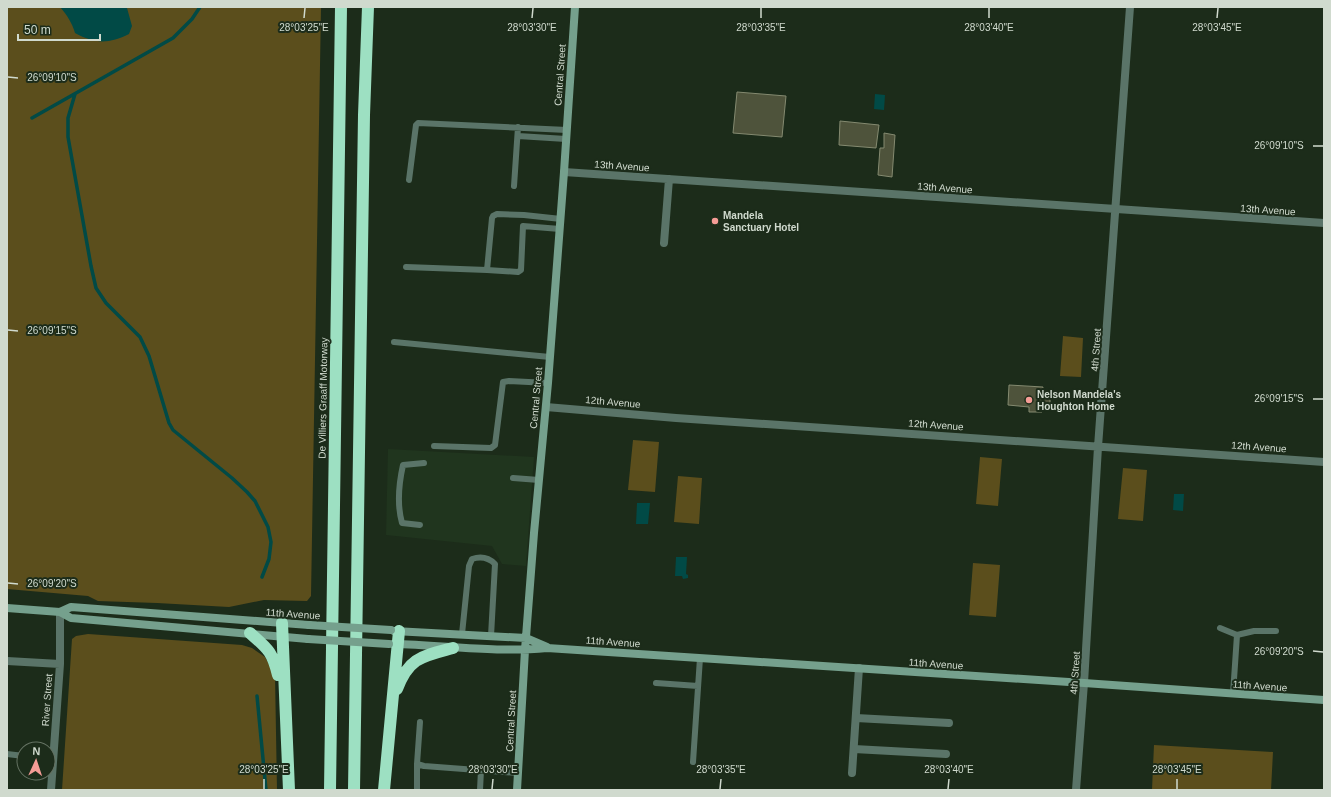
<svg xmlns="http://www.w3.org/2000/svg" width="1331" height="797" font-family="Arial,sans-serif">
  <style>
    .built { fill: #20351e }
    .green { fill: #5b4e1c }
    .water { fill: #014a46 }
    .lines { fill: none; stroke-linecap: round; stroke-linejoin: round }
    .stream { stroke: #014a46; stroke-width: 3.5 }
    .building { fill: #4e533b; stroke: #848a70 }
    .lane { stroke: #5a7468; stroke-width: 6 }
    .street { stroke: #5a7468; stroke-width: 8 }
    .secondary { stroke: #75a08d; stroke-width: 8 }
    .highway { stroke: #9de0c2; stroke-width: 12 }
    .secondary-bridge { stroke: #75a08d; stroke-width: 8 }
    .ticks { fill: none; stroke: #d0dace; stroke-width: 1.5 }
    .poi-dot { fill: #f59c96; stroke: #1c2c1a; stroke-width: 1.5 }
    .labels { text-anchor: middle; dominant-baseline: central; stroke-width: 4; stroke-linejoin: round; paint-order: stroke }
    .street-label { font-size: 10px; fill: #d0dace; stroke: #1c2c1a }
    .poi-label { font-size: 10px; font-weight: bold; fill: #d0dace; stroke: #1c2c1a; text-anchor: start }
    .ticks-label { font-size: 10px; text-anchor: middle; fill: #d0dace; stroke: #1c2c1a; stroke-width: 4; stroke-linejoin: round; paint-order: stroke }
  </style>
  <rect width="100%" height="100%" fill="#1c2c1a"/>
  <!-- built -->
  <path class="built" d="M388,449L534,457L526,566L502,564L492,546L386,535Z"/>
  <!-- green -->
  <path class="green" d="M7,7H321L311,596L307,601L264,600L229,607L157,603L98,601L88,596L7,589Z
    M1063,336L1083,338L1081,377L1060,376Z
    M633,440L659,442L655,492L628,490Z
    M980,457L1002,459L998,506L976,504Z
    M1123,468L1147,470L1143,521L1118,519Z
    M678,476L702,478L699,524L674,522Z
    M973,563L1000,565L996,617L969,615Z
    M88,634L242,645L252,648L265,657L275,675L277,790H62L72,639L76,636Z
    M1154,745L1273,752L1271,790H1152Z"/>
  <!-- water -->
  <path class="water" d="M60,7H123L127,8L132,26L129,34C109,44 95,44 75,33C72,23 67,15 60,7Z
    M875,94L885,95L884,110L874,109Z
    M1174,494H1184L1183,511L1173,510Z
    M637,503H650L648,524H636Z
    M676,557H687L686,574L688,575V578L683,579L682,576H675Z"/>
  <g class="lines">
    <!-- stream -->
    <path class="stream" d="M75,94L68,118V137L91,266L96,288L106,303L140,337L149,356L169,423L173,430L232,478L247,492L255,501L268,527L271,542L269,559L262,577
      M32,118L173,38L192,19L200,7
      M257,696L266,790"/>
  </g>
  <!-- building -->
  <path class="building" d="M737,92L786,96L782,137L733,133Z
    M840,121L879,125L876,148L839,145Z
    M884,133L895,135L892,177L878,175L880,148H884Z
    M1009,385L1043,387L1042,394H1050V409H1043L1042,412H1029V407L1008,405Z"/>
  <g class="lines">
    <!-- lane -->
    <path class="lane" d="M518,136L566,139
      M409,180L416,125L418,123L567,130
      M514,186L518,127
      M560,229L523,226L521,270L518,272L487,270L492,218L493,216L497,214L524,215L561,219
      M406,267L487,270
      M394,342L550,357
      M434,446L491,448L495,445L503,382L509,381L548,383
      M513,478L539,480
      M420,525L402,523C397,505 399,483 403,465L424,463
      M1220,628L1237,635
      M462,634L469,566L472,559C481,556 488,557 495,564L491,636
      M656,683L698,686
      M1233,694L1237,635L1254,631H1276
      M420,722L417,764L424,766L518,773
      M7,754L24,756
      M693,762L700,658
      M417,790V764
      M480,790L481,770"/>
    <!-- street -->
    <path class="street" d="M564,172L1324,223
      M664,243L669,179
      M546,407L676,418L1324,462
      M7,661L60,664
      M856,718L949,723
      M854,749L946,754
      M852,773L859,668
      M51,790L60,664V612
      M1076,790L1084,683L1098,447L1130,7"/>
    <!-- secondary -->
    <path class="secondary" d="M7,608L60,612L71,618L308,639
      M60,612L71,607L309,625
      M394,631L526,638L547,647
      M393,644C444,645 496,653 547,648L1084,683L1324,700
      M517,790L525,650L534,533L548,383L564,172L575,7"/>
    <!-- highway -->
    <path class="highway" d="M282,623L289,790
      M250,633C268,649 272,651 278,675
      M397,689C409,657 423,656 453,648
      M330,790L341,7
      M354,790L364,115L368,7
      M384,790L399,631"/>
    <!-- secondary-bridge -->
    <path class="secondary-bridge" d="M309,625L391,630
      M308,639L389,644"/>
  </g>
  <!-- ticks -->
  <path class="ticks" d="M304,18L305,8M532,18L533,8M761,18V8M989,18V8M1217,18L1218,8M8,77L18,78M1313,146H1323M8,330L18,331M1313,399H1323M8,583L18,584M1313,651L1323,652M264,789V779M492,789L493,779M720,789L721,779M948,789L949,779M1177,789V779"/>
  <!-- markers -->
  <g class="poi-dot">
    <circle cx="715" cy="221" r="4"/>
    <circle cx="1029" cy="400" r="4"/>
  </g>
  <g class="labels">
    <!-- street labels -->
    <g class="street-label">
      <text transform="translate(560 75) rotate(-86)">Central Street</text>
      <text transform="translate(622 166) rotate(4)">13th Avenue</text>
      <text transform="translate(945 188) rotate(4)">13th Avenue</text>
      <text transform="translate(1268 210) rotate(4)">13th Avenue</text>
      <text transform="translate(1096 350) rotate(-86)">4th Street</text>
      <text transform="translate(323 398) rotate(-89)">De Villiers Graaff Motorway</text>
      <text transform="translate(536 398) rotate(-85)">Central Street</text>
      <text transform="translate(613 402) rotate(5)">12th Avenue</text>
      <text transform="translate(936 425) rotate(4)">12th Avenue</text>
      <text transform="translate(1259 447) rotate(4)">12th Avenue</text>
      <text transform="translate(293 614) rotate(4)">11th Avenue</text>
      <text transform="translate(613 642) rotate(4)">11th Avenue</text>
      <text transform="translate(936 664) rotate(4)">11th Avenue</text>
      <text transform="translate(1075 673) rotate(-86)">4th Street</text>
      <text transform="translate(1260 686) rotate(4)">11th Avenue</text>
      <text transform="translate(47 700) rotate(-86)">River Street</text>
      <text transform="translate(511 721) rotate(-87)">Central Street</text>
    </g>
    <!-- poi labels -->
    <g class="poi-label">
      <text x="723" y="215">Mandela<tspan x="723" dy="12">Sanctuary Hotel</tspan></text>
      <text x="1037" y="394">Nelson Mandela's<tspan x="1037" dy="12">Houghton Home</tspan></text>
    </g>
  </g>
  <g class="ticks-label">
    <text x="304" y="31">28°03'25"E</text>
    <text x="532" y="31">28°03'30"E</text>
    <text x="761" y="31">28°03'35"E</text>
    <text x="989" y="31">28°03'40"E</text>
    <text x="1217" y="31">28°03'45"E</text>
    <text x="52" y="81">26°09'10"S</text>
    <text x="1279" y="149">26°09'10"S</text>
    <text x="52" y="334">26°09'15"S</text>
    <text x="1279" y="402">26°09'15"S</text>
    <text x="52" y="587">26°09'20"S</text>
    <text x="1279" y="655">26°09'20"S</text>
    <text x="264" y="773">28°03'25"E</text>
    <text x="493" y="773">28°03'30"E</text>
    <text x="721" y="773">28°03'35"E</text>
    <text x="949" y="773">28°03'40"E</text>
    <text x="1177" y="773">28°03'45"E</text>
  </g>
  <!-- border -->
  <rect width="1331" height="797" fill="none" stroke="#d0dace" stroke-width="16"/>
  <!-- north arrow -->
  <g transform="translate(36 761) rotate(3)"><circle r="19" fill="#1c2c1a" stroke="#647262"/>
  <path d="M0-3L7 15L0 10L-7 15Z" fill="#f59c96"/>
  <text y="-6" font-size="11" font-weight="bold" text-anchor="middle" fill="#d0dace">N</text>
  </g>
  <!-- scale -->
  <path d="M18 34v6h82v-6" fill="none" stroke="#d0dace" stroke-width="2"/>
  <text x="24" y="34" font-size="12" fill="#d0dace" stroke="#1c2c1a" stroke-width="3" paint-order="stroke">50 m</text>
</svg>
